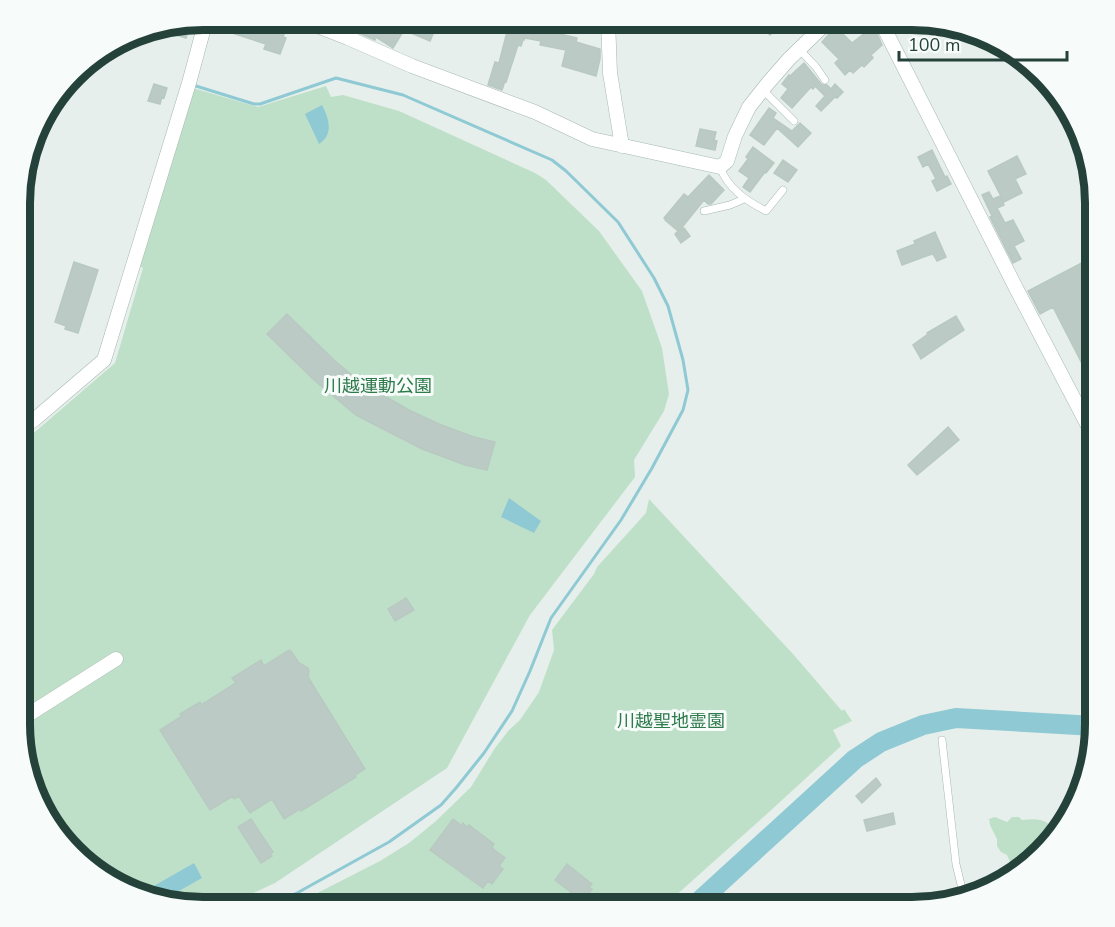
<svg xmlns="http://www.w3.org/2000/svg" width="1115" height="927" font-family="'Nunito Sans','Noto Sans JP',sans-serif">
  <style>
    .green { fill: #bfe0c8 }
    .water { fill: #8ec9d4 }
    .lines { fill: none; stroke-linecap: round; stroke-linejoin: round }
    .stream { stroke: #8ec9d4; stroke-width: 3 }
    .river { stroke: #8ec9d4; stroke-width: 20 }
    .building { fill: #bbcac4; stroke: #b8c9c2; stroke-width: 1.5 }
    .lane-casing { stroke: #a8b8b2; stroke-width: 8 }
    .street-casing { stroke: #a8b8b2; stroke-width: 15 }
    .lane { stroke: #fff; stroke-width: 7 }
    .street { stroke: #fff; stroke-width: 14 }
    .labels { text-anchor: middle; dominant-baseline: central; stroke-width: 6; stroke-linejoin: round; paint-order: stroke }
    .park-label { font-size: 18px; fill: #2d7a4b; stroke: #f7fbf9 }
    .rim { fill: none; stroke: #24423a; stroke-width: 8 }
  </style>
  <rect width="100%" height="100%" fill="#e6efeb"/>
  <!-- green -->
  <path class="green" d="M326,86L331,97L343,95L399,111L535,173L546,180L599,231L642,291L662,348L669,394L664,411L634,460L635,477L530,615L447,768L275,883L223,907H192L133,893L81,859L32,780L20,736L21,442L29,437L115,363L143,268L139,266L193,88L258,107Z
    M649,499L793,654L842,711L844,709L852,721L833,730L841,746L769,812L663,907H290L380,861L409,843L436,821L471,787L495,748L509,730L520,720L539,692L554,650L552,630L594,574L597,567L646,513Z
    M995,817L1007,822L1012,817H1019L1022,820C1032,819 1041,818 1049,824C1052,826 1054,828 1058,830L1042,853L1010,875V862L1007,855L1001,852L997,846V839L990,825L989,819Z"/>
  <!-- water -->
  <path class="water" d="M322,105C329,119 334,134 319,144L305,114Z
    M509,498L541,521L534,533L501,517Z
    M194,863L202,878L163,900L138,895Z"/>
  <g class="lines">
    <!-- stream -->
    <path class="stream" d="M196,86L254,104H260L336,78L403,95L552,160L566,171L618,222L654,278L668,306L683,360L688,390L683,410L652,468L621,520L551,618L530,671L512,711L484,753L456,788L441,805L389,842L297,893L265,907"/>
    <!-- river -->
    <path class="river" d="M693,907L855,759L881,742L923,725L956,718L1095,726"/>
  </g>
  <!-- building -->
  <path class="building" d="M215,20H289L283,37L286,38L280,54L264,49L266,44L226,31L213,28Z
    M369,20H374L385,26L389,20H417L436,27L430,41L404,30L393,48L376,37L375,40L361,34Z
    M544,20H558L556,33L577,38L576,42L600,49V59L596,76L562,66L566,50L540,45L541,41L525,38L524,40H523L521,46L518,45L506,82L505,81L502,90L488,85L495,62L499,63L509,24L542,33Z
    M755,20H787L770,35Z
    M191,22L186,38L173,34L176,24Z
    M838,29L852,43L870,29L872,31L875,29L882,45L871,55L873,58L864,67L862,65L853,73L850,70L845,75L835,63L839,59L822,42L830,33Z
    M804,63L822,85H827L831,89L835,84L843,92L837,98L835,97L821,111L816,106L825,96L815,86L813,89L811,87L792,108L781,98L788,89L782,84L789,75L790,76Z
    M154,84L167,88L164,98L162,97L160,104L148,101Z
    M769,108L776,113L773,118L792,131L800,123L811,133L798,147L777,128L764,145L750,135Z
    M700,129L716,132L714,140L717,141L715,150L696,146Z
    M753,147L774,163L766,173L765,172L750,192L743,187L749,178L739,171L748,159L746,157Z
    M932,150L945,177L947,176L951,184L937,191L932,181L936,179L928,164L923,167L918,157Z
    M1017,156L1026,174L1015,179L1022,193L1004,202L988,171Z
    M783,160L797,170L788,182L774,173Z
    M709,175L724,190L711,204H708L704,200L679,231L684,228L690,236L681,243L675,234L678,231L665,220L666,219L664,218L684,194L688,197Z
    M989,192L993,199L1000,196L1004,205L997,208L1005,223L1013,220L1024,241L1014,246L1021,259L1013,263L990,217L992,216L982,195Z
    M935,232L946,257L937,261L933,254L929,255L902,265L897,251L915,244L914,241Z
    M1095,256V389L1053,307L1040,314L1028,291Z
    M74,262L98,270L78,333L65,329L66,326L55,322Z
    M287,314L335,361L352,375L381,394L409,410L439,424L474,437L495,442L487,470L465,465L422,449L356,415L314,380L267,334Z
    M956,316L964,330L950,339L921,359L913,345L928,334L927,333Z
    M948,427L959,440L917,475L908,465Z
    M406,598L414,610L395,621L388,609Z
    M289,650V652L291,651L299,663L308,668L309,671L308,677L365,769L355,775L356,777L301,811L300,809L284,819L272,799L250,813L239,796L234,799L233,796L210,810L160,730L182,716L180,714L200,702L201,705L236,683L232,678L261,660L264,666Z
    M876,778L881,785L862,803L856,796Z
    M893,813L895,824L867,831L864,820Z
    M251,819L273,852L270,854L272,856L261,863L238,827Z
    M453,819L461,825L463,823L467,827L469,825L494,844L492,848L505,858L499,866L503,869L492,884L488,881L483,888L430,850Z
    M567,864L592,884L589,887L592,889L586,897L584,895L580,899L555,880Z"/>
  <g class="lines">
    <!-- lane casing -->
    <g class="lane-casing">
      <path id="lane" d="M799,49L816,67L825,80
        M763,90L794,121
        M720,167C728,189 747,201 766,211L783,190
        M704,211L730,205L744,199
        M942,740L956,864L964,897"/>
    </g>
    <!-- street casing -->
    <g class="street-casing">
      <path id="street" d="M302,20L348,38L412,66L535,112L592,139L720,167L727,161L735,136L749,107L768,83L789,59L820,29L836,20
        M608,20L610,73L622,146
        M880,20L1017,290L1095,439
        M348,38L358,20
        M21,428L35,419L104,360L189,83L206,20
        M20,720L116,659"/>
    </g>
    <!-- lane -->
    <use href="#lane" class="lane"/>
    <!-- street -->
    <use href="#street" class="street"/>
  </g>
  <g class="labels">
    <!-- park labels -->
    <g class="park-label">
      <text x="378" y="386">川越運動公園</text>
      <text x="671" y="721">川越聖地霊園</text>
    </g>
  </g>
  <!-- crop -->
  <path d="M0 0H1115V927H0ZM203 30H912A173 173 0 0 1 1085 203V724A173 173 0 0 1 912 897H203A173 173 0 0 1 30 724V203A173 173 0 0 1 203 30Z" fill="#f7fbf9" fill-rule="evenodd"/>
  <path class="rim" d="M203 30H912A173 173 0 0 1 1085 203V724A173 173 0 0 1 912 897H203A173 173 0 0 1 30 724V203A173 173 0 0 1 203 30Z"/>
  <!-- scale -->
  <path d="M899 51v9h168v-9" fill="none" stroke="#24423a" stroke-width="3"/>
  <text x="908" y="51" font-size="18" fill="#24423a" stroke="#f7fbf9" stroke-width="4.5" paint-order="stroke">100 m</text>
</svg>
